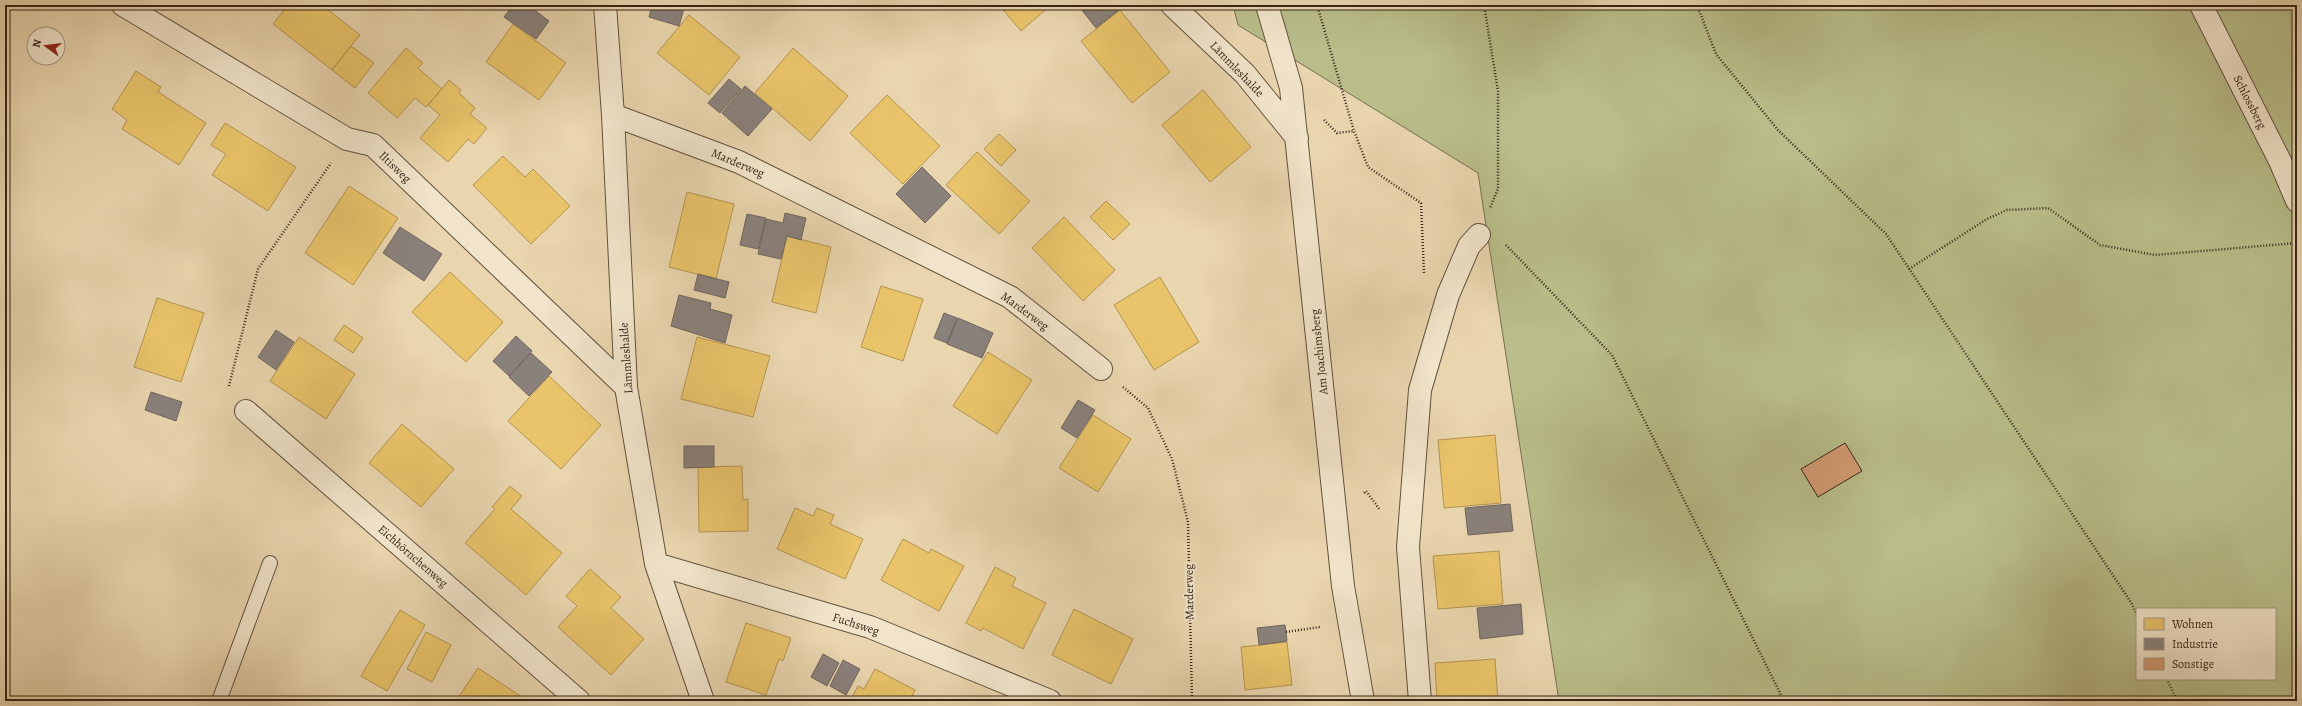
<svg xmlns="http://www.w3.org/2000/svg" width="2302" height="706" font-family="Alegreya,serif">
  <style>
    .green { fill: #b8bd89; stroke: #767151; fill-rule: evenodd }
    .homes { fill: #e9c46a; stroke: #b39452 }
    .industry { fill: #8a817c; stroke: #70655e }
    .building { fill: #d39b73; stroke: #352519 }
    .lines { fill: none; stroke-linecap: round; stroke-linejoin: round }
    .service-casing { stroke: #62513e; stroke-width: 16 }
    .minor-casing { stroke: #62513e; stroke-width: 24 }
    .path { stroke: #352519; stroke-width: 2.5; stroke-dasharray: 1 2; stroke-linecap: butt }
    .service { stroke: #f1e4ca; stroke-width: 14 }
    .minor { stroke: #f1e4ca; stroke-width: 22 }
    .labels { text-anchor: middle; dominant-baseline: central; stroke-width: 4; stroke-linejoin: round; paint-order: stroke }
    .street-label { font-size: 12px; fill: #352519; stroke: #f1e4ca }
  </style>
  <rect width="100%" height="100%" fill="#e9d5ae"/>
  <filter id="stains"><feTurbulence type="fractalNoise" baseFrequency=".005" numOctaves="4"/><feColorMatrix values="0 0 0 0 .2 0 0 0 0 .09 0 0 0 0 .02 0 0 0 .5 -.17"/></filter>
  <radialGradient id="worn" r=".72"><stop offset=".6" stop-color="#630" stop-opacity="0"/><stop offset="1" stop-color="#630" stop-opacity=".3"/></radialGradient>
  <!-- green -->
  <path class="green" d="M1233,5H2297V701H1559L1478,173L1238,25ZM2137,609H2275V679H2137Z"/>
  <!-- homes -->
  <path class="homes" d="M288,5H322L360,35L332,70L273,24Z
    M999,5H1051L1021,31Z
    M1120,10L1170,72L1132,103L1081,41Z
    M689,15L740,57L709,95L657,53Z
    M513,24L566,63L539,100L486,62Z
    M351,46L374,63L355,88L332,70Z
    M406,48L423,63L418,68L442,89L426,107L415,98L397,118L368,93Z
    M793,48L848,96L810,141L755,93Z
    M136,71L161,87L158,92L206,123L179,165L122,129L127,120L112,109Z
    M449,80L461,90L459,93L475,108L470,114L487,128L474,144L468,139L448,162L420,138L440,115L428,105Z
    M1203,90L1251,147L1210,182L1162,125Z
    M887,95L940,146L903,184L850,133Z
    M225,123L296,167L268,211L212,175L226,154L211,145Z
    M999,134L1016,150L1001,166L984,149Z
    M977,152L1030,201L999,234L946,185Z
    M503,156L525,177L533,169L570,206L531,244L473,185Z
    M349,186L398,218L353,285L305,253Z
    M687,192L734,204L716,279L669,267Z
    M1106,201L1130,224L1113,240L1090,217Z
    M1064,217L1115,270L1083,301L1032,248Z
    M787,236L831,247L816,313L772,302Z
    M450,272L503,322L466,362L412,312Z
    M1160,277L1199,342L1154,370L1114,305Z
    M881,286L923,299L903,361L861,347Z
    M157,298L204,313L181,382L134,367Z
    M344,325L363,338L353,353L334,340Z
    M299,337L355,374L326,419L270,381Z
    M697,337L770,356L753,417L681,399Z
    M988,352L1032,380L997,434L953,406Z
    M549,376L601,425L561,469L508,421Z
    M1093,415L1131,439L1098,492L1059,468Z
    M402,424L454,469L421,507L369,463Z
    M1495,435L1501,503L1444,508L1438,440Z
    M742,466L743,500L748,499V531L699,532L698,467Z
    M510,486L522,496L511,509L562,553L526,595L465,543L495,509L492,507Z
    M795,508L813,516L817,508L834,515L830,524L863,539L845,579L777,549Z
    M903,539L929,553L931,549L964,566L939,611L881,580Z
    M1499,551L1503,604L1438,609L1433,556Z
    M995,567L1016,578L1012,586L1046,603L1023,649L983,628L981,631L966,623Z
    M590,569L621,597L611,608L644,639L611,675L558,627L577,606L566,596Z
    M1074,609L1133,639L1111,684L1052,655Z
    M400,610L425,625L387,691L361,676Z
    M746,623L791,638L783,661L779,659L766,695L726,682Z
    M426,632L451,645L432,682L407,669Z
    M1287,642L1292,685L1245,690L1241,647Z
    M1495,659L1498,701H1437L1435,663Z
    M478,668L525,699L524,701H456Z
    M875,669L915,690L910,701H850L858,686L864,689Z"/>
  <!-- industry -->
  <path class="industry" d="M513,5H528L549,21L536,39L504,17Z
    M652,5H685L679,26L649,17Z
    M1086,5H1117L1120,9L1096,28L1081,9Z
    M729,79L741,89L720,113L708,103Z
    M745,86L772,109L748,136L722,113Z
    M922,167L951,196L925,223L896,194Z
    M785,213L806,218L801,240L787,236L781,259L758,254L766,219L783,223Z
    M747,214L766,218L758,249L740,245Z
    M400,227L442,254L424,281L383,253Z
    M698,274L729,282L725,298L694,290Z
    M679,295L711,303L710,309L732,315L725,343L671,326Z
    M944,313L957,318L947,343L934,338Z
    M958,318L993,333L982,358L947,344Z
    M276,330L294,342L276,370L258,357Z
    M516,336L532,351L509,376L493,361Z
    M531,353L552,372L529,396L509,377Z
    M151,392L182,402L176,421L145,410Z
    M1078,400L1095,410L1077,438L1061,428Z
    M684,446H714V467L684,468Z
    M1510,504L1513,531L1468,535L1465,508Z
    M1521,604L1523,634L1480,639L1477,608Z
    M1285,625L1287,641L1259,645L1257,628Z
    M823,654L839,663L827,686L811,677Z
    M843,660L860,669L846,695L830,686Z"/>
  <!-- building -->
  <path class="building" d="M1845,443L1862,471L1818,497L1801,469Z"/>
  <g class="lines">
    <!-- service casing -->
    <g class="service-casing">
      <path id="service" d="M219,701L270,563"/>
    </g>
    <!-- minor casing -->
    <g class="minor-casing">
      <path id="minor" d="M123,5L347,139L373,145L626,387
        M605,5L613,115L626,387L656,564L703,701
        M1172,5L1245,74L1297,138
        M1267,5L1291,88L1343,586L1363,701
        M2201,5L2280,161L2297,201
        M613,115L739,162L1010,297L1101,369
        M246,411L579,701
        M656,564L870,627L1050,701
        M1420,701L1408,547L1420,390L1448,295L1469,246L1479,235"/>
    </g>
    <!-- path -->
    <path class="path" d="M1317,5L1354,131L1368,167L1421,203L1424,273
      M1484,5L1498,91V189L1490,208
      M1697,5L1716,54L1778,130L1886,234L2132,604L2137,615
      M1324,120L1337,133L1354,131
      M1506,245L1612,355L1784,701
      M1909,269L1987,219L2007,210L2048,208L2100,245L2155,255L2297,243
      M229,386L258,269L331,163
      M1123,387L1148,408L1172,459L1188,522L1192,701
      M1364,493L1366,491L1380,510
      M1286,632L1320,627
      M2167,679L2177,701"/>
    <!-- service -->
    <use href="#service" class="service"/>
    <!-- minor -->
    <use href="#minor" class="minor"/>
  </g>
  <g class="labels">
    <!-- street labels -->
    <g class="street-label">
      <text transform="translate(1237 69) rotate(46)">Lämmleshalde</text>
      <text transform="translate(2250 102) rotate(63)">Schlossberg</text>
      <text transform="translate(738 163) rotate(23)">Marderweg</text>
      <text transform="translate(395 167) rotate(44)">Iltisweg</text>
      <text transform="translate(1025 311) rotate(36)">Marderweg</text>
      <text transform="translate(1319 352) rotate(-96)">Am Joachimsberg</text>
      <text transform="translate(626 358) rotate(-94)">Lämmleshalde</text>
      <text transform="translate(413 556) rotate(41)">Eichhörnchenweg</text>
      <text transform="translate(1189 592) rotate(-91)">Marderweg</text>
      <text transform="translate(856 624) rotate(18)">Fuchsweg</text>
    </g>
  </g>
  <!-- margin -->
  <rect width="2302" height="706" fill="none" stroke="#e9d5ae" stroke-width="20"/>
  <rect x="6" y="6" width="2290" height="694" fill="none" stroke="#352519" stroke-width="2"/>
  <rect x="10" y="10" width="2282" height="686" fill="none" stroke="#352519"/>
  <!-- legend -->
  <rect x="2136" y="608" width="140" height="72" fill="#f1e4ca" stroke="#a69883"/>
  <rect x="2144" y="618" width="20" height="12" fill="#e9c46a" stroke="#a69883"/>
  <text x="2172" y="628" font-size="12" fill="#352519">Wohnen</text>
  <rect x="2144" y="638" width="20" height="12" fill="#8a817c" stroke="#a69883"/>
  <text x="2172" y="648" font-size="12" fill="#352519">Industrie</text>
  <rect x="2144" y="658" width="20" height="12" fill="#d39b73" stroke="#a69883"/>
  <text x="2172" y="668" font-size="12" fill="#352519">Sonstige</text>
  <!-- north arrow -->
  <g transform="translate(46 46) rotate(285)"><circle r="19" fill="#f1e4ca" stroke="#a69883"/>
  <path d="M0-3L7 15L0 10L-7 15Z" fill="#8f2418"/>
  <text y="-6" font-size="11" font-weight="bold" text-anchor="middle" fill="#352519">N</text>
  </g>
  <rect width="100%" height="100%" filter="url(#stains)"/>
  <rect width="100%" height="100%" fill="url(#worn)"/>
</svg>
